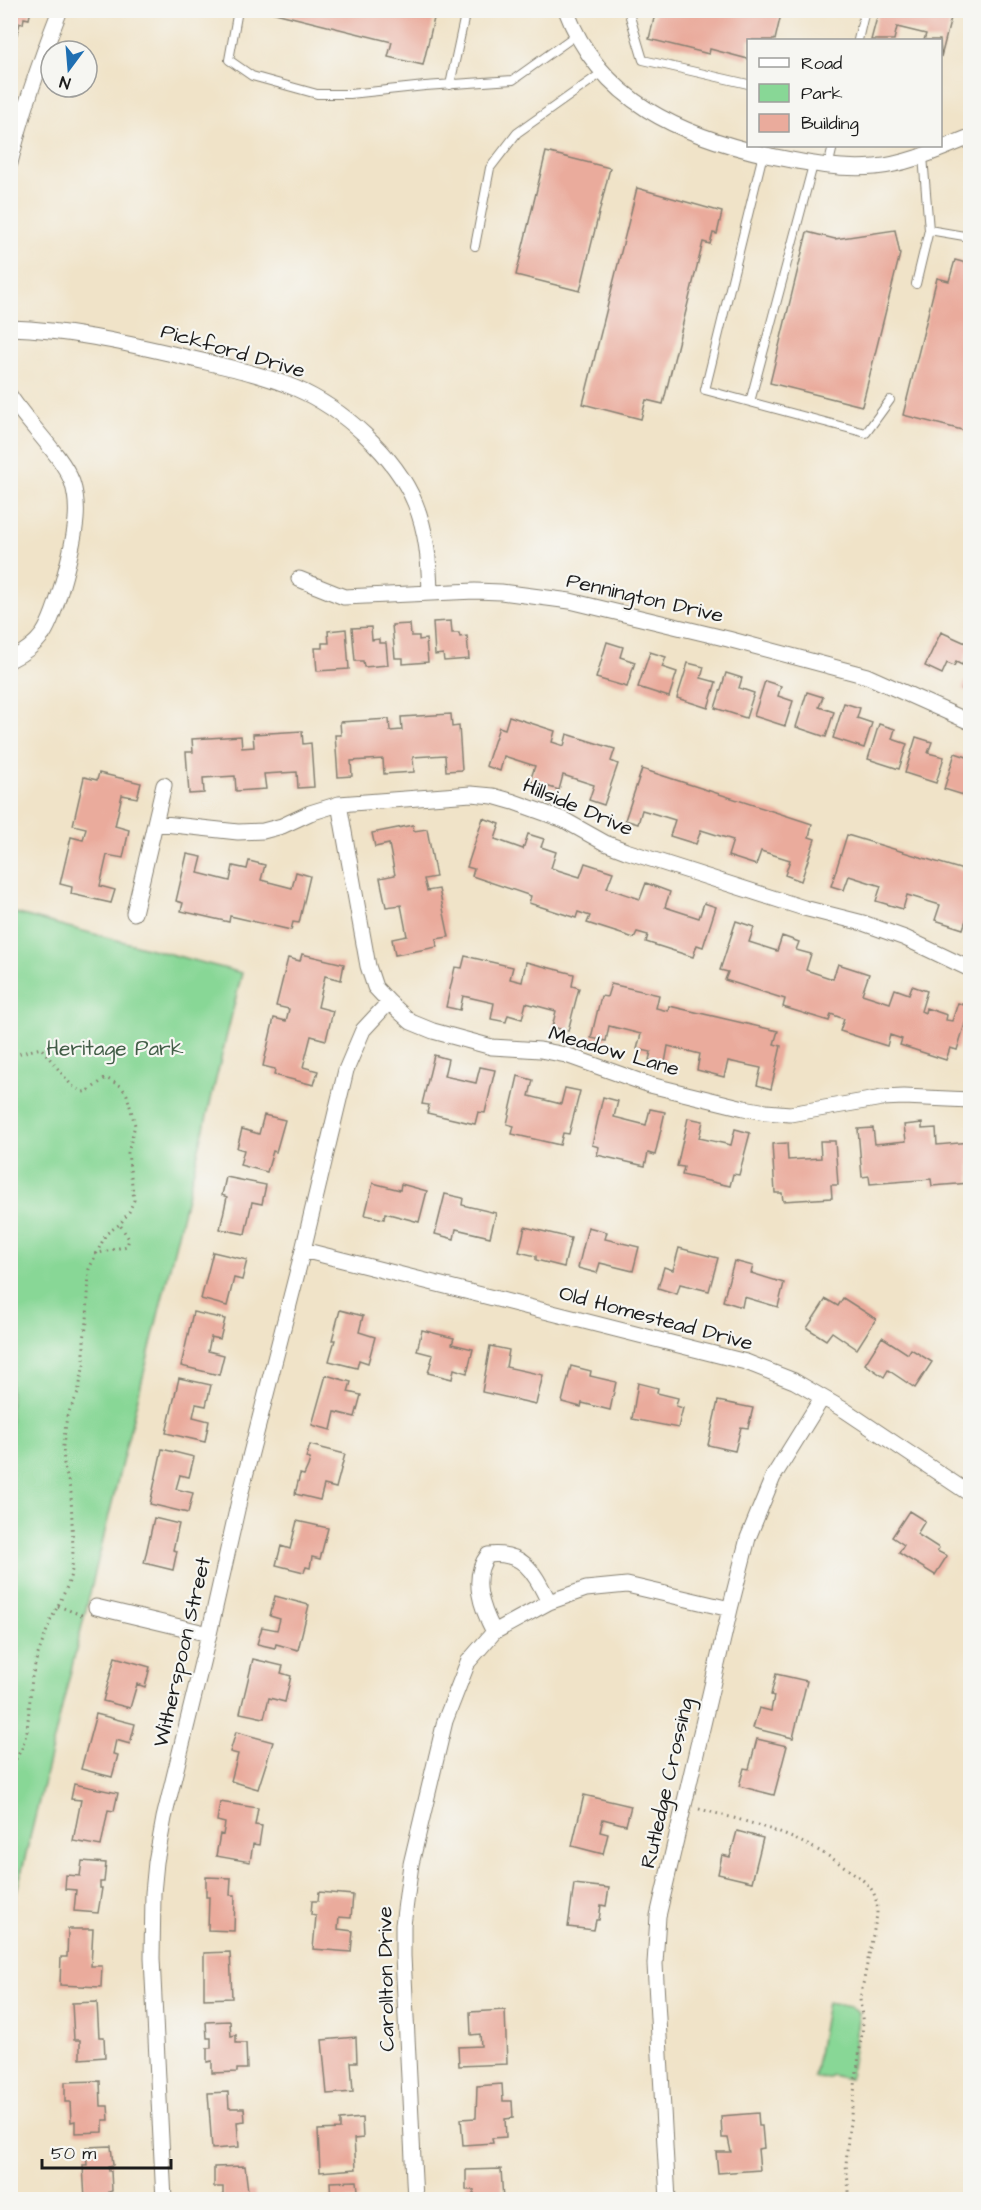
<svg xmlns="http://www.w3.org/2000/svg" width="981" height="2210" font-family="'Architects Daughter',sans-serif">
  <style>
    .green { fill: #88d796; stroke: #527a59; stroke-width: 1.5 }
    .building { fill: #eaab9c }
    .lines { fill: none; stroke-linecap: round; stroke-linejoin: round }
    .lane-casing { stroke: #868072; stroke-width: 10 }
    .street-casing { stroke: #868072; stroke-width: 17 }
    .path { stroke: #868072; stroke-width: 3; stroke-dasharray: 1.5 4.5; stroke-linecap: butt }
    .lane { stroke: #fff; stroke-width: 8 }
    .street { stroke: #fff; stroke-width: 15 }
    .labels { text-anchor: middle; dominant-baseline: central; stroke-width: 4.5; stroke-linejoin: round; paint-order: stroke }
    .street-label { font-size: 21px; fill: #1c1c1c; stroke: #f6f6f2 }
    .park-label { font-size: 21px; fill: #425d47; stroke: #f6f6f2 }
  </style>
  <rect width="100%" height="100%" fill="#f6f6f2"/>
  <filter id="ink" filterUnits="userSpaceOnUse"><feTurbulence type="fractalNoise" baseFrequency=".0167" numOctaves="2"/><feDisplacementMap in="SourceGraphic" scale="12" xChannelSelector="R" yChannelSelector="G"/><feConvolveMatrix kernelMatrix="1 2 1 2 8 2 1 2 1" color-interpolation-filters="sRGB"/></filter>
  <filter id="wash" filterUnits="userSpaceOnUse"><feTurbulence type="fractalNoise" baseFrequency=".008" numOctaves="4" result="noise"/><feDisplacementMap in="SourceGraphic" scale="24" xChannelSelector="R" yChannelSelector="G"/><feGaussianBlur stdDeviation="1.35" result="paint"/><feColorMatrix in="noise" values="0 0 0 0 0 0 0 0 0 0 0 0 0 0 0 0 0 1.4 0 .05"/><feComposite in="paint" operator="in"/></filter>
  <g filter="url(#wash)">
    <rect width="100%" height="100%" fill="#f0e3c8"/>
    <!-- green -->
    <path class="green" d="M11,912L242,973L11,1915L10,912Z
      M827,2002L850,2006L859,2012L850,2079L831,2075L829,2078L814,2077Z"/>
    <g id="blocks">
      <!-- building -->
      <path class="building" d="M10,10H31L29,19L24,18L23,24L20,23L17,34L10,32Z
        M263,10H436L423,65L388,57L392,42Z
        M656,10L658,11L782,10L775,40H748V59L710,49L709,54L649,39Z
        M879,10H953L941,57L940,40H924L926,34L897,27L894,40H871Z
        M10,41L16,43L11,61H10Z
        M546,152L610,168L580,291L516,275Z
        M637,188L722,212L717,234L713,233L710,244L703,242L663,404L646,400L641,419L583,404Z
        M895,230L900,254L862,406L770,383L807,232L835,239Z
        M955,260L970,264V432L903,415L937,278L949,281Z
        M451,621L452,633H459L460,637L467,636L469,659L444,661L443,654L435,655L433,622Z
        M410,624L411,636H419V640L426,639L428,662L403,664V658H395L392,625Z
        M371,627L372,640L379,639V643H386L388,665L364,667L363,661H355L352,628Z
        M346,629L349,669L317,671L315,648H322V643H329L328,631Z
        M941,632L970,645L962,665L956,662L954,666L947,663L942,674L925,666Z
        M607,642L623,647L620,657L635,662L627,687L596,678Z
        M650,652L666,657L662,667L677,672L669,697L638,687Z
        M688,663L704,667L701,678L716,682L708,708L677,698Z
        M970,672V693L962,689Z
        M726,673L742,678L739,688L754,693L746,718L715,708Z
        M765,681L781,686L778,696L793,701L785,726L754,716Z
        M807,692L823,697L819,707L834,712L826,737L796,727Z
        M844,703L860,708L857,718L872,723L864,748L833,738Z
        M451,714L452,727L459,726L462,770L446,771L445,755L413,757L414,772L384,774L383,759L351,761L352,776L338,777L335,735H341L340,722L389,719L390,731L402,730L401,717Z
        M509,716L555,731L552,742L564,746L567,734L615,749L611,761L618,764L604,805L589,800L594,785L563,775L559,790L530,781L535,766L504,756L500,771L486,766L499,727L505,729Z
        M879,724L895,729L892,739L907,744L899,769L868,759Z
        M302,731L303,744L311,743L314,787L298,788L297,772L264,774L266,789L236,791L235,776L203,778L204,793L189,794L186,752H193L192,739L241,736L242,748L254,747L253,734Z
        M916,737L932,742L928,753L944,757L936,783L905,773Z
        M955,753L970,758L968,768L970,769V797L944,789Z
        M642,769L812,824L809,837L815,839L801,881L785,875L790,860L761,851L756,865L728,856L733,840L701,830L696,844L670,836L675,820L642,810L638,824L625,820Z
        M99,773L141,783L137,798L122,795L115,826L129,830L123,858L107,855L100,886L115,890L111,903L71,894L72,887L60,884L71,837L83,840L86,828L73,825L84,777L97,780Z
        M483,818L500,824L495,839L523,849L528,834L544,839L541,847L556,852L551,868L580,877L585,863L613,872L607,888L640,899L646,883L670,892L665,907L699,918L704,903L716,907L703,947L697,945L693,957L646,942L648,935L637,932L634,938L587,923L590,916L578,912L576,918L529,903L531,896L472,876L474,869L467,867Z
        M413,825L414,831L427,829L436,877L424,879L427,891L439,889L449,937L436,939L437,947L395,955L392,939L407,936L401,905L386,907L380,878L395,875L389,844L375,847L372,833Z
        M847,835L970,872V915L968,914L963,929L935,920L940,905L907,895L903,909L876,901L881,886L849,876L844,890L831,886Z
        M187,854L202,857L198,873L230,881L233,866L247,869L249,861L265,865L261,880L292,888L296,872L310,876L299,923L293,922L291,930L230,916L229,922L181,911L183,903L176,901Z
        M736,921L754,927L749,942L777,951L782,936L799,942L796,950L811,954L806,970L833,979L838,964L869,974L862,994L890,1003L895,989L909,994L912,986L927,991L921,1011L925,1013L926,1008L947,1015L946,1020L952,1021L958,1003L970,1007L957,1050L950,1048L946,1060L900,1045L902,1039L890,1035L887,1046L840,1031L844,1019L831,1014L829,1021L783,1007L785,999L725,980L728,972L720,970Z
        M302,954L344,964L341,980L325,976L318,1007L333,1011L326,1040L311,1036L303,1067L318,1071L314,1085L274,1075L275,1069L263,1066L274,1018L286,1021L289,1009L276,1006L288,958L300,961Z
        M465,956L513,967L510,979L522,982L526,962L574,974L572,986L579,988L568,1031L552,1027L556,1011L526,1003L522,1019L508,1015L506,1022L491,1019L494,1003L463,996L460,1010L446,1007L455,967L462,968Z
        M611,984L659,995L656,1008L668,1011L669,1006L778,1031L774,1044L781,1046L771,1089L757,1085L761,1068L728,1061L724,1077L697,1070L700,1054L668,1046L665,1063L649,1060L651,1052L637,1049L641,1034L609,1026L606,1041L591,1038L601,996L607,997Z
        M434,1055L448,1059L444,1076L476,1083L480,1067L495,1070L485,1113L478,1112L475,1124L427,1113L429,1105L422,1104Z
        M518,1076L533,1080L529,1096L561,1104L565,1088L580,1091L569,1134L563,1133L560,1145L512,1134L514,1126L507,1124Z
        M603,1097L618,1101L614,1117L646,1125L650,1109L665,1112L655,1155L648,1153L645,1166L597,1155L599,1147L592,1145Z
        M264,1115L285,1120L276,1152L273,1151L267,1172L240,1165L244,1150L237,1148L242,1129L259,1134Z
        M688,1118L703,1121L699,1138L731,1145L735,1129L750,1133L739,1175L733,1174L730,1186L682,1175L684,1167L677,1166Z
        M922,1123V1129L936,1128L937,1145L970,1142V1183L932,1186L931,1179L870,1184L869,1176L862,1177L858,1129L873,1128L875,1144L906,1141L904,1125Z
        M820,1141H835L838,1185H831L832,1198L783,1201L782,1193H775L772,1144L787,1143L788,1160L821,1158Z
        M226,1177L266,1185L262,1204L252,1202L245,1234L220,1229L227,1197L222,1195Z
        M373,1183L400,1190L401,1184L427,1191L419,1222L385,1213L384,1219L365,1215Z
        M445,1194L463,1198L462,1205L496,1213L490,1237L456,1229L454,1239L435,1234Z
        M525,1227L571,1238L564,1267L536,1260V1256L519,1252Z
        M588,1227L607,1232L605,1239L639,1247L633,1271L600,1263L597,1273L578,1268Z
        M679,1248L718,1258L709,1291L680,1284L677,1294L658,1288L664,1267L673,1270Z
        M213,1252L247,1260L242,1280L234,1278L227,1306L201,1299Z
        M734,1261L753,1266L751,1273L784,1283L778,1307L744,1297L742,1307L723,1301Z
        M843,1298L876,1319L857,1349L832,1332L826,1340L807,1328L826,1299L838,1306Z
        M340,1310L363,1316L359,1332L375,1337L368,1363L359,1360L357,1368L329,1361L335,1340H332Z
        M193,1312L225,1319L220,1339L211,1337L208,1351L224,1355L219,1375L181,1366Z
        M422,1330L454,1338L452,1344L473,1349L467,1373L454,1369L452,1379L428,1373L433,1355L417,1351Z
        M882,1337L908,1354L911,1349L932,1362L915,1388L888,1370L884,1377L865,1364Z
        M490,1346L509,1350L506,1367L543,1375L536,1404L482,1392Z
        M571,1366L591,1371L590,1376L616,1382L610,1410L582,1403L581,1407L562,1402Z
        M326,1375L351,1382L348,1392L361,1395L355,1417L335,1412L331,1430L312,1425Z
        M179,1378L211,1385L206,1406L196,1404L193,1417L209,1421L205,1442L166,1433Z
        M638,1383L658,1388L657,1393L678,1398L676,1406L683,1408L678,1428L632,1419Z
        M718,1401L753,1408L748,1428L741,1427L735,1451L708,1445Z
        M310,1445L345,1454L336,1488L324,1485L320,1500L295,1494L300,1474L304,1475L308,1466L310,1459L306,1458Z
        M162,1449L194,1457L189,1477L180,1475L176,1489L193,1493L188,1513L150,1504Z
        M909,1511L925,1521L917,1534L939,1548L937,1551L947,1556L935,1575L899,1553L904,1545L892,1537Z
        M154,1518L179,1524L173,1550L177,1551L173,1570L144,1563Z
        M297,1521L328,1528L320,1559L312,1557L310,1568L306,1567L304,1572L276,1565L281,1546L290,1549Z
        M275,1596L309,1605L298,1650L276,1644L275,1648L257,1644L262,1627L277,1630L280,1619L270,1616Z
        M115,1657L150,1667L145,1687L137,1684L130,1708L103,1701Z
        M253,1659L283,1666L281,1673L291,1676L285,1702L269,1698L264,1718L240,1713Z
        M776,1674L807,1681L793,1738L753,1728L759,1708L771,1711L774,1696L771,1695Z
        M96,1714L135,1724L130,1744L116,1740L113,1754L118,1755L112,1777L81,1769Z
        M236,1732L273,1742L258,1789L231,1781L238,1754L230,1752Z
        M757,1739L787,1746L774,1795L739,1786L744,1768L749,1769Z
        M74,1784L118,1793L114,1811L108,1810L101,1846L73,1841L81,1800L71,1799Z
        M584,1795L631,1806L626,1825L603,1819L600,1832L608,1834L603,1854L572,1846Z
        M220,1802L258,1808L255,1825L262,1826L259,1845L253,1844L250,1862L216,1856L220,1834L223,1835L225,1823L217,1821Z
        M737,1831L763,1838L752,1882L718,1874L722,1855L730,1857Z
        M82,1861L106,1863L104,1882H100V1888H102L98,1913L74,1911L76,1890L65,1889L66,1875L80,1876Z
        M206,1877L231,1878L230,1895H235L234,1931L208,1930L209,1897H206Z
        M574,1884L609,1888L606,1906L601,1905L599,1920H596L594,1930L568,1927Z
        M319,1892L353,1895L351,1918L339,1917L338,1929L353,1931L351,1952L313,1949L316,1916L311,1915L312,1901H318Z
        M68,1929H93L91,1966H102L101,1987L60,1985L61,1957H67Z
        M230,1952L232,1998L204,1999V1953Z
        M97,2002L99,2037H104L105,2057L80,2059V2040H74L72,2003Z
        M505,2010L507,2064L459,2066L458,2047L481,2046L480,2034L471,2035L470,2012Z
        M230,2021L231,2036L236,2035V2043H246L247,2069H237V2072L212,2073V2061L207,2062V2048H211V2038H207L206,2022Z
        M356,2037L357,2062H351L353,2092L327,2094L322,2040Z
        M100,2081L101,2106H108L109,2120H103V2132L75,2133V2121L71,2122L70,2102H65V2082Z
        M502,2084L503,2101H512L513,2118L505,2119L506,2137L492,2138L493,2143L463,2145L461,2119L476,2118L477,2086Z
        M228,2092L229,2108H244L245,2121L237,2122L239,2147L212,2149L208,2093Z
        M758,2113L759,2126H762L764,2148L758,2149L760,2170L718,2173L716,2152H731L728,2138H722L721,2116Z
        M362,2118L363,2138L354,2139L356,2169L320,2172L318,2130L340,2129V2120Z
        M111,2146L113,2165L108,2166L109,2171H111L112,2191L109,2192L110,2200H85L83,2165H87L86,2147Z
        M245,2166L248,2191H255V2200H223V2187H214V2167Z
        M501,2169L503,2200H474V2190H466V2170Z
        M357,2181L359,2200H331L330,2182Z"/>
    </g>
  </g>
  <g filter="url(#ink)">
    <use href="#blocks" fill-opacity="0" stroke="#868072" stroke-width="1.5"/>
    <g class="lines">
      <!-- lane casing -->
      <g class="lane-casing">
        <path id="lane" d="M238,10L229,60L252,76L317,94H350L425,86L513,80L576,35
          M628,10L643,60L748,84
          M858,40L865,10
          M450,85L466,10
          M763,154L705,390L866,433L890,400
          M828,167L833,146
          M929,230L970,237
          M475,246L490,168L517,133L603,72
          M916,284L929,230L923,156
          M750,402L813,165"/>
      </g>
      <!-- street casing -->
      <g class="street-casing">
        <path id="street" d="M566,10C600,102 682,136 771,156C806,163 839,170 875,167C908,164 940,149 970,137
          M10,163C23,110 40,61 60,10
          M10,328C68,330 121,342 177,355C216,365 258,372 295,388C342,408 395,455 415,503C427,532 429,561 430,592
          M10,396C27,423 62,455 72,482C76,494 77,507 76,519C74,544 57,613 43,634C35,645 22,654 10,660
          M299,579L344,597L475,591L501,592L570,601L728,639L867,676L970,722
          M339,804L368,966L375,987L389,1002L411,1022L433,1031L492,1047L540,1050L566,1055L650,1085L744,1108L766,1112L790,1114L882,1098L904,1097L970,1100
          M155,823L238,832L263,831L282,826L310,813L339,804L471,794L493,796L514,802L564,820L605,843L626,851L804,908L863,923L905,938L970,969
          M134,913L164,785
          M303,1250L746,1362L794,1381L846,1411L970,1494
          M96,1607L209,1634
          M494,1632C482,1609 470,1578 488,1555C525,1551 534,1573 549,1602
          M164,2200L152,1958L153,1893L156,1862L164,1818L209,1634L241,1492L303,1250L346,1070L363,1030L389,1002
          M415,2200L403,1956V1925L411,1864L445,1721L468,1662L494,1632L549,1602L586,1589L627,1585L730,1609
          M668,2200L655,1964L658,1916L730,1609L748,1538L773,1477L822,1398"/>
      </g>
      <!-- path -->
      <path class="path" d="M10,1027L15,1036L13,1055L41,1048L72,1086L83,1092L88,1091L106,1078L121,1086L127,1095L135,1125L128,1153L134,1200L129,1212L120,1224L106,1234L89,1269L87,1322L84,1339V1364L78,1393L67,1416L63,1446L64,1464L71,1493L73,1550L72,1570L68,1585L50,1622L37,1657L32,1677L27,1731L22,1748L10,1770
        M95,1254L127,1246L129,1239L120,1225
        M58,1606L84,1616
        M699,1809C752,1822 805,1837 849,1870C858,1876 868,1883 873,1892C877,1899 877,1908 877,1915L860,1999L863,2026L848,2137L846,2165L850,2200"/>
      <!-- lane -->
      <use href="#lane" class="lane"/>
      <!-- street -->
      <use href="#street" class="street"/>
    </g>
  </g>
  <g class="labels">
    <!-- street labels -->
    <g class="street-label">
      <text transform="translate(233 351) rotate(16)">Pickford Drive</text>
      <text transform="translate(645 598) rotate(13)">Pennington Drive</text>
      <text transform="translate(578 807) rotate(23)">Hillside Drive</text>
      <text transform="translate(614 1051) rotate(16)">Meadow Lane</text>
      <text transform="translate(656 1318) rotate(15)">Old Homestead Drive</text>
      <text transform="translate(182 1652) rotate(-77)">Witherspoon Street</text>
      <text transform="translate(667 1783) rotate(-77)">Rutledge Crossing</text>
      <text transform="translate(386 1979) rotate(-91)">Carollton Drive</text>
    </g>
    <!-- park labels -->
    <g class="park-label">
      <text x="115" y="1048">Heritage Park</text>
    </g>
  </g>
  <!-- margin -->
  <rect width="981" height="2210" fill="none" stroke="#f6f6f2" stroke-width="36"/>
  <!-- legend -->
  <rect x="747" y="39" width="195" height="108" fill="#f6f6f2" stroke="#9f9f9c" stroke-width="1.5"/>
  <rect x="759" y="58" width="30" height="9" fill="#ffffff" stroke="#9f9f9c" stroke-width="1.5"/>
  <text x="801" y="69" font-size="18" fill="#1c1c1c">Road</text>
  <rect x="759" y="84" width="30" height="18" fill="#88d796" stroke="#9f9f9c" stroke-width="1.5"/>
  <text x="801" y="99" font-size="18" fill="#1c1c1c">Park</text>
  <rect x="759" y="114" width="30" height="18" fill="#eaab9c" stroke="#9f9f9c" stroke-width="1.5"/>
  <text x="801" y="129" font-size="18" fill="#1c1c1c">Building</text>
  <!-- north arrow -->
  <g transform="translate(69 69) rotate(196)"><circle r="28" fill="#f6f6f2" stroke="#9f9f9c" stroke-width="1.5"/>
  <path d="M0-4.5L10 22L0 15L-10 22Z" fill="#1f6fb2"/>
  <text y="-9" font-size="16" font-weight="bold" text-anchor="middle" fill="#1c1c1c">N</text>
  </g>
  <!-- scale -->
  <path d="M42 2159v9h129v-9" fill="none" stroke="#1c1c1c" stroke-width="3"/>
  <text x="51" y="2159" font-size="18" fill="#1c1c1c" stroke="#f6f6f2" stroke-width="4.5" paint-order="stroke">50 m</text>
</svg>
